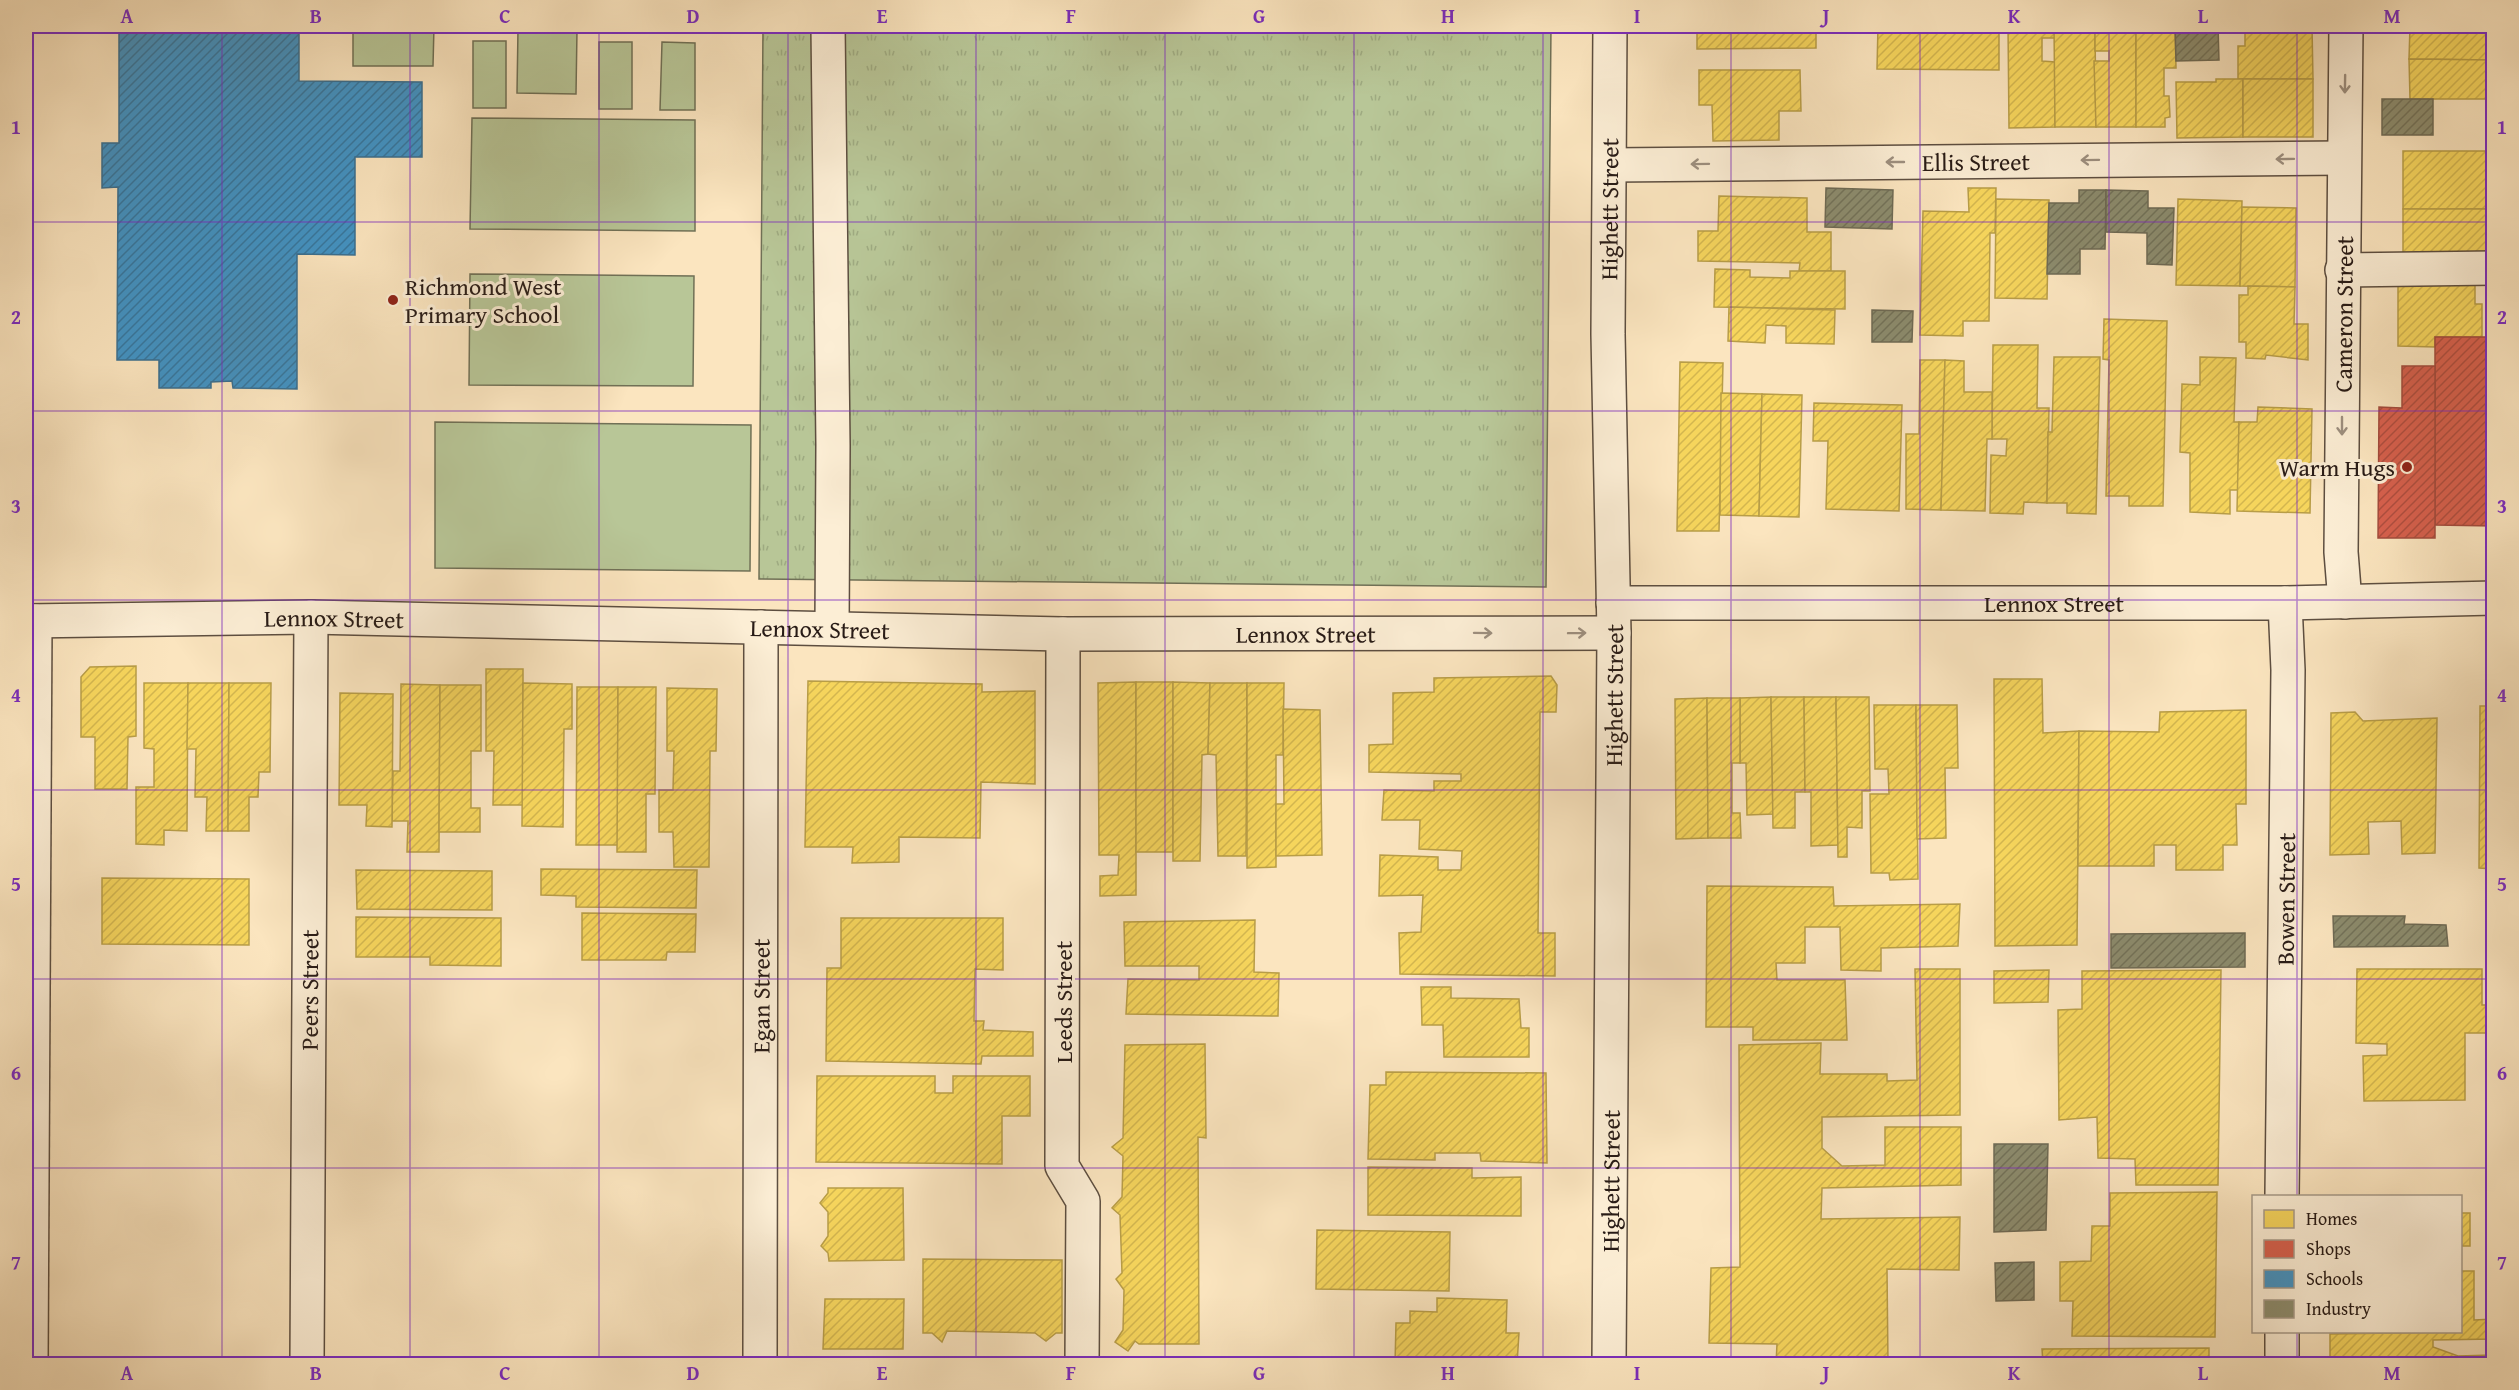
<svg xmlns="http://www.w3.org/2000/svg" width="2519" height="1390" viewBox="0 0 2519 1390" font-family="'Gentium Book Plus',serif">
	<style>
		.park { fill: url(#park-tufts); stroke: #707056; stroke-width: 1.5 }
		.garden { fill: #b8c697; stroke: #707056; stroke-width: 1.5 }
		.homes { fill: url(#homes-hatch); stroke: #b89d47; stroke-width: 1.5 }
		.shops { fill: url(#shops-hatch); stroke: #a24b3c; stroke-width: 1.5 }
		.schools { fill: url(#schools-hatch); stroke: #3b6f8f; stroke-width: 1.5 }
		.industry { fill: url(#industry-hatch); stroke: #6e6a54; stroke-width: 1.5 }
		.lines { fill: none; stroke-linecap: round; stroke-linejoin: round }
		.minor-casing { stroke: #5d4e40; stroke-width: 36 }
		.minor { stroke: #fceed5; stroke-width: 33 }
		.oneway { stroke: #9d8f7f }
		.grid { fill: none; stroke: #7b2cbf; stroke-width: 1.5; stroke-opacity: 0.55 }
		.poi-dot { fill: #8f2418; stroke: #fceed5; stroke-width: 2 }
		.labels { text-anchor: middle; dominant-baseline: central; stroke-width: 6; stroke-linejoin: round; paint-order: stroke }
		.street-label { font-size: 24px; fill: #281b16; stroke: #fceed5 }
		.poi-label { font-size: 24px; fill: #281b16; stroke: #fceed5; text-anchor: start }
		.neatline { fill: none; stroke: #7b2cbf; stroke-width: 2 }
		.grid-label { font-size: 20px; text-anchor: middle; font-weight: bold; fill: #7b2cbf }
	</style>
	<defs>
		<pattern id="park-tufts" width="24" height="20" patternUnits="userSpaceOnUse" patternTransform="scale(1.5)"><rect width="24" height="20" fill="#b8c697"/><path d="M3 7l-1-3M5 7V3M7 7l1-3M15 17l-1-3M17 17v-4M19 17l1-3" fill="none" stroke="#9eaa81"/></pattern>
		<pattern id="homes-hatch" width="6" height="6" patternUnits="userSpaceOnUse" patternTransform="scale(1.5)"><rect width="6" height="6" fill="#f6d55c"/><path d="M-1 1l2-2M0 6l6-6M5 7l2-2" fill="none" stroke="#d3b64f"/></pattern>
		<pattern id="shops-hatch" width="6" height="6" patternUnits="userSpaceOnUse" patternTransform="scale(1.5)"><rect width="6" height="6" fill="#d6604d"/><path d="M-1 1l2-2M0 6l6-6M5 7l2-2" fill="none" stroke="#ae4e3f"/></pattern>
		<pattern id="schools-hatch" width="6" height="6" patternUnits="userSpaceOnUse" patternTransform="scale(1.5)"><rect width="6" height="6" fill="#4393c3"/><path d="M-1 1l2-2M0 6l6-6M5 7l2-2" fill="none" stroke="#38779d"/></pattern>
		<pattern id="industry-hatch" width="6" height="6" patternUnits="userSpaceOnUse" patternTransform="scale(1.5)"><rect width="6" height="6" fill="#8c8c6e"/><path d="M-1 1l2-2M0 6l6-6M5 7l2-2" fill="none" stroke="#727259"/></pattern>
	</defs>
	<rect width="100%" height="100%" fill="#fbe5bf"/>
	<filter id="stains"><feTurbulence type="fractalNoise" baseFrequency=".00333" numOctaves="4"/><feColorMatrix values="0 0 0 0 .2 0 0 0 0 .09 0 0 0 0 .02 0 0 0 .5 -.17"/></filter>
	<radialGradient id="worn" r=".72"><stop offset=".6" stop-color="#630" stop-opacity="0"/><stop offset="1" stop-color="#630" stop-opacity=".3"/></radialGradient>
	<polygon class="park" points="763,26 1551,26 1546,587 759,579"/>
	<g class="garden">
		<polygon points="353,26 434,26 433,66 353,66"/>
		<polygon points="518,29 577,30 576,94 517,93"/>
		<rect x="473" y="41" width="33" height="67"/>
		<rect x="599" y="42" width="33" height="67"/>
		<polygon points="662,42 695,43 695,110 660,110"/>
		<polygon points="472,118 695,120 695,231 470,229"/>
		<polygon points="470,274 694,276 693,386 469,385"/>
		<polygon points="435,422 751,425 750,571 435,568"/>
	</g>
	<g class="homes">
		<polygon points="1697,26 1816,26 1816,48 1697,49"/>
		<polygon points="1878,26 1999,26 1999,70 1877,69"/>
		<polygon points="2008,26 2054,26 2055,38 2042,38 2042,61 2055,62 2055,127 2009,128"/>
		<polygon points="2054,26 2095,26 2096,127 2055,127"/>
		<polygon points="2095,26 2136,26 2136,127 2096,127 2094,61 2109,61 2109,51 2095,51"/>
		<polygon points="2136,26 2175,26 2176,68 2164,68 2164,96 2169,96 2170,117 2165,118 2165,127 2136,127"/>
		<polygon points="2245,26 2312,26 2313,79 2238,79 2238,46 2245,46"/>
		<polygon points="2410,26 2494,26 2494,60 2409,59"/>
		<polygon points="2409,59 2494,60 2494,99 2410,99"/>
		<polygon points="1699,70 1800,70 1801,111 1779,111 1779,140 1713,141 1712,105 1699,105"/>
		<polygon points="2216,79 2243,79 2243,137 2177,138 2176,82 2216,82"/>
		<rect x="2243" y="79" width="70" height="58"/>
		<rect x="2403" y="151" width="91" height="58"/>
		<polygon points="1968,188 1996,188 1995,233 1990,233 1989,321 1963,321 1963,336 1920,335 1923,211 1969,212"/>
		<polygon points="1719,196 1807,198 1807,232 1831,232 1831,271 1799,271 1800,263 1698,261 1698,231 1718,231"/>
		<polygon points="1996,199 2049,200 2047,299 1995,298"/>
		<polygon points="2178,199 2242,201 2240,286 2176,285"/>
		<polygon points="2242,207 2296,208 2295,287 2240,286"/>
		<polygon points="2403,209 2494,209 2492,260 2403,260"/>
		<polygon points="1715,269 1750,270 1750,277 1790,278 1790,271 1845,271 1845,309 1714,307"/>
		<polygon points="2398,285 2475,285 2475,304 2482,304 2482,337 2435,337 2435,347 2398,346"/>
		<polygon points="2248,286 2295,287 2294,324 2308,324 2308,360 2266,355 2265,359 2246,358 2246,342 2239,342 2239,295 2248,295"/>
		<polygon points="1729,307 1835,310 1834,344 1786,343 1786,326 1766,325 1765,343 1728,341"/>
		<polygon points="2104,319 2167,321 2163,506 2129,506 2129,496 2106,496 2109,360 2103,359"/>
		<polygon points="1993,345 2038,345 2037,408 2049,408 2047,503 2024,502 2023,514 1990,513 1991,455 2006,456 2007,439 1992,439"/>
		<polygon points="2054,357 2100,357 2096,514 2067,513 2067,503 2047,503 2048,432 2052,432"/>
		<polygon points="2200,357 2236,358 2234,422 2239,422 2238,490 2230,490 2230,514 2190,512 2190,453 2180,452 2182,384 2200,385"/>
		<polygon points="1920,360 1945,360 1941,510 1906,509 1906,434 1919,434"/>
		<polygon points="1945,360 1964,361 1964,392 1992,392 1992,439 1987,439 1985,511 1941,510"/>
		<polygon points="1680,362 1723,363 1719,531 1677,531"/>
		<polygon points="1721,393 1762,394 1759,516 1720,515"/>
		<polygon points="1762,394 1802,395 1799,517 1759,516"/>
		<polygon points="1814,403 1902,405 1899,511 1826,509 1828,441 1813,441"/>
		<polygon points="2258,407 2312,409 2310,513 2237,511 2239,422 2257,422"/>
		<polygon points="136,666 136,736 128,737 127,789 95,789 95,737 81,737 81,677 90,667"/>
		<polygon points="486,669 523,669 523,805 493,805 494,751 486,751"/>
		<polygon points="1551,676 1557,685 1556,712 1540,712 1538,933 1555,933 1555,976 1400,974 1399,933 1421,932 1423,895 1379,896 1380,855 1438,857 1438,870 1461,870 1462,851 1419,849 1420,820 1382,820 1384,790 1434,791 1434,781 1461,781 1461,774 1369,772 1369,745 1393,744 1393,693 1434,692 1434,678"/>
		<polygon points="1994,679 2042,679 2043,733 2079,731 2077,945 1995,946"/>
		<polygon points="808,681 982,684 982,692 1035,691 1035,784 981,782 980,838 899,837 899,862 852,863 853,847 805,847"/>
		<polygon points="1136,682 1136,895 1100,896 1100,876 1118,875 1119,855 1099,855 1098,683"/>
		<rect x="1136" y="682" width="37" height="170"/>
		<polygon points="1173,682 1210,683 1208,754 1202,755 1200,861 1173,861"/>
		<polygon points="144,683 188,683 187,831 164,830 164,845 136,844 136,787 154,787 154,749 144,748"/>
		<polygon points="188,683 229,683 228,831 206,831 207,797 195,797 196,749 187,749"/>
		<polygon points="229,683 271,683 270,772 259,772 258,797 249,797 249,831 228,831"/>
		<polygon points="523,683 572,684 572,729 564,729 563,827 522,826"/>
		<polygon points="1210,683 1247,683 1246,856 1218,856 1216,755 1208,754"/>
		<polygon points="1247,683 1284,683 1283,755 1276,755 1276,867 1247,868"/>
		<polygon points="401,684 440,685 439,852 407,852 408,821 392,821 393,771 400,771"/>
		<polygon points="440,685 481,685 481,751 471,751 471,808 480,808 480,832 439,832"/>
		<polygon points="577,687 618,687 618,845 576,845"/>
		<polygon points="618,687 656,687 655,794 646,794 646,852 617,852"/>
		<polygon points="667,688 717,689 716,751 710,751 709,867 674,867 673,832 659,832 659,790 673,790 674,751 667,751"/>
		<polygon points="340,693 393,694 392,827 366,826 367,805 339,805"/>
		<polygon points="1771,697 1773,814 1747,815 1746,763 1740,763 1740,698"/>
		<polygon points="1771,697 1804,697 1805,792 1795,792 1795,828 1773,828"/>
		<polygon points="1804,697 1836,697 1838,845 1811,846 1811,792 1805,792"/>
		<polygon points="1836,697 1869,697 1870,791 1862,791 1862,828 1847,827 1847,857 1838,857"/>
		<polygon points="1707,698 1708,838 1676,839 1675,699"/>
		<polygon points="1707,698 1740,698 1740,763 1732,763 1732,813 1740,813 1741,838 1708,838"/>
		<polygon points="1874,705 1916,705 1918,879 1890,880 1889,873 1871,873 1870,794 1889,794 1888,769 1875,769"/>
		<polygon points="1916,705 1957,705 1958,768 1945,768 1946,838 1917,839"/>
		<polygon points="2480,706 2494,706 2494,869 2479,868"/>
		<polygon points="1283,709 1320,710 1322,855 1276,856 1276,804 1284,804"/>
		<polygon points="2246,710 2246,804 2236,804 2237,845 2223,845 2223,870 2176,870 2176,845 2154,845 2154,866 2078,866 2079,731 2159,732 2160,712"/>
		<polygon points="2355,712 2363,721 2437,718 2435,853 2402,854 2401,821 2368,822 2369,854 2330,855 2331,713"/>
		<polygon points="541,869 697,870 696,908 576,907 576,896 541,895"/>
		<polygon points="356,870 492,871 492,910 357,909"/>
		<polygon points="102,878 249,879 249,945 102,944"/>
		<polygon points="1707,886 1833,887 1834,906 1960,904 1958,946 1881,948 1881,971 1841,970 1840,927 1805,927 1805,963 1776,963 1777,980 1845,980 1847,1040 1753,1040 1753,1027 1706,1027"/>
		<polygon points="582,913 696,914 695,952 667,952 666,960 582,960"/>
		<polygon points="356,917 501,918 501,966 430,965 430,957 356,957"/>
		<polygon points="841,918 1003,918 1003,970 975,969 974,1021 984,1021 983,1030 1033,1032 1033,1056 982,1056 981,1064 826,1061 827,968 841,968"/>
		<polygon points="1255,920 1254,972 1279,973 1278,1016 1126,1014 1128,979 1199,980 1199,966 1125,966 1124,922"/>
		<polygon points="1915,969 1960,969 1960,1115 1822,1117 1822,1148 1842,1166 1885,1165 1885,1127 1961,1127 1961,1185 1822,1188 1821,1219 1960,1217 1959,1270 1887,1269 1888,1364 1776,1364 1777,1344 1709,1343 1711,1268 1740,1267 1739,1045 1821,1043 1820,1074 1887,1074 1887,1081 1917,1080"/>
		<polygon points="2357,969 2482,969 2482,1005 2491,1005 2492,1033 2465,1033 2465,1100 2364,1101 2363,1056 2387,1055 2387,1044 2356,1043"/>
		<polygon points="2049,970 2048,1002 1994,1003 1994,971"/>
		<polygon points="2221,970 2218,1185 2136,1185 2135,1159 2098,1158 2097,1117 2059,1120 2058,1010 2082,1009 2082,971"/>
		<polygon points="1421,987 1451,987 1451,998 1519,999 1521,1028 1529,1028 1529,1057 1444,1057 1443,1025 1422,1025"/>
		<polygon points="1205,1044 1206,1138 1198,1137 1199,1344 1139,1344 1135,1341 1128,1351 1115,1342 1123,1330 1124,1290 1116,1279 1122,1273 1120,1215 1112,1208 1122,1197 1123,1156 1112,1147 1123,1138 1125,1045"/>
		<polygon points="1386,1072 1546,1073 1547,1163 1481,1161 1480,1153 1435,1153 1435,1160 1368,1159 1370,1085 1386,1085"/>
		<polygon points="817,1076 935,1076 935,1093 953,1093 953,1076 1030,1076 1030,1116 1002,1116 1002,1164 816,1162"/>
		<polygon points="1368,1167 1472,1168 1472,1178 1521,1177 1521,1216 1368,1215"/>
		<polygon points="828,1188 903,1188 904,1260 829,1261 828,1253 821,1246 828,1236 828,1212 820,1203 828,1193"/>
		<polygon points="2217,1192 2215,1337 2072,1336 2073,1301 2060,1301 2060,1262 2091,1261 2092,1226 2110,1226 2110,1193"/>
		<rect x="2460" y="1213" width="10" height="33"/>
		<polygon points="1317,1230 1450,1232 1449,1291 1316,1289"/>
		<polygon points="923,1259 1062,1260 1062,1333 1056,1333 1046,1341 1035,1333 947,1331 942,1342 932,1333 923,1333"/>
		<polygon points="2460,1271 2474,1271 2474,1320 2494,1319 2494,1339 2433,1340 2433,1347 2458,1356 2492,1355 2492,1364 2330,1364 2330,1334 2460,1332"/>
		<polygon points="1437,1298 1507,1300 1506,1333 1519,1333 1517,1364 1395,1364 1396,1323 1410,1323 1410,1311 1437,1312"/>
		<polygon points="825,1299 904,1299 903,1349 823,1349"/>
		<polygon points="2209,1348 2209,1364 1993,1364 2043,1363 2042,1349"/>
	</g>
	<g class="shops">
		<polygon points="2435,337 2494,337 2494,526 2435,525"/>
		<polygon points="2402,366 2435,366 2435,538 2378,538 2379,407 2402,408"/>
	</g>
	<polygon class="schools" points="119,26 299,26 299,81 422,82 422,157 355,157 355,255 297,254 297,389 233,388 232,381 211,382 211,388 159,388 159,360 117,360 118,187 102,188 102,143 119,143"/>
	<g class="industry">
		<polygon points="2175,26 2218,26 2219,60 2176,61"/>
		<rect x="2382" y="99" width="51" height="36"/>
		<polygon points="1826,188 1893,190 1892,229 1825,227"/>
		<polygon points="2079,190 2106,190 2105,249 2080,249 2080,274 2047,274 2049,203 2079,203"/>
		<polygon points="2106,190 2148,191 2148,208 2174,208 2172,265 2147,264 2147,233 2106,232"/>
		<polygon points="1872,310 1913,311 1912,342 1872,342"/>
		<polygon points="2333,916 2405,916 2404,924 2446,925 2448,946 2334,947"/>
		<polygon points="2245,933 2245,967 2111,968 2111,934"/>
		<polygon points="1994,1144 2048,1144 2046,1230 1994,1232"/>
		<polygon points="2034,1262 2034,1300 1996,1301 1995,1263"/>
	</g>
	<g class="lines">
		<defs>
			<g id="minor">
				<polyline points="828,26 833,445 832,628"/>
				<path id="s1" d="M1610,165L2344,158"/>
				<polyline points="2342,270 2494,268"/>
				<path id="s2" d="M2345,602L2341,552L2346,26"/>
				<path id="s3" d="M1613,603H2285L2494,598"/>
				<path id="s4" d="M26,621L311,617L1063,634L1614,633"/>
				<polyline points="1063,634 1062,1166 1083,1201 1082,1364"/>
				<path id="s5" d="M2282,1196L2288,670L2285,603"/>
				<polyline points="2282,1332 2282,1364"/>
				<polyline points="31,1364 35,621"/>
				<path id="s6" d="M307,1364L311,617"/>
				<path id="s7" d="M760,1364L761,627"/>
				<path id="s8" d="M1609,1364L1614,633L1608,334L1610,26"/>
			</g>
		</defs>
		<use href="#minor" class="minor-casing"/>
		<use href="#minor" class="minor"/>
	</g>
	<defs><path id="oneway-shaft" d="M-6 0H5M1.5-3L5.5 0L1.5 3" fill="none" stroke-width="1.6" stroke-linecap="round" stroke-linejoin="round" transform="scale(1.5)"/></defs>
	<g class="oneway">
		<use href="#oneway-shaft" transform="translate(2345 84) rotate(91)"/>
		<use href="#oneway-shaft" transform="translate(2285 159) rotate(179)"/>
		<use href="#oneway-shaft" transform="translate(2090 160) rotate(179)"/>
		<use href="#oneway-shaft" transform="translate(1895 162) rotate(180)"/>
		<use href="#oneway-shaft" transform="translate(1700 164) rotate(179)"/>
		<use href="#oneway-shaft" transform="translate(2342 426) rotate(90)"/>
		<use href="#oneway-shaft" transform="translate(1483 633) rotate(1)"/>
		<use href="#oneway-shaft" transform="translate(1577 633) rotate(-1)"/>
	</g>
	<path class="grid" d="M222,26V1364M410,26V1364M599,26V1364M788,26V1364M976,26V1364M1165,26V1364M1354,26V1364M1543,26V1364M1731,26V1364M1920,26V1364M2109,26V1364M2297,26V1196M26,222H2494M26,411H2494M26,600H2494M26,790H2494M26,979H2494M26,1168H2494M2297,1332V1364"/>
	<g class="poi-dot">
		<circle cx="393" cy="300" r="6"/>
		<circle cx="2407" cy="467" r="6"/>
	</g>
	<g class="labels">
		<g class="street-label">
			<text stroke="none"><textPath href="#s1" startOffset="366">Ellis Street</textPath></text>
			<text stroke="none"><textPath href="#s8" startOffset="1155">Highett Street</textPath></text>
			<text stroke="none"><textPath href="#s2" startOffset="288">Cameron Street</textPath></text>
			<text stroke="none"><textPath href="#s3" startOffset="441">Lennox Street</textPath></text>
			<text stroke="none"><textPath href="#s4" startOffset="308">Lennox Street</textPath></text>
			<text stroke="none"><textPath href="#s4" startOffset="794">Lennox Street</textPath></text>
			<text stroke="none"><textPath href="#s4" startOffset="1280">Lennox Street</textPath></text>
			<text stroke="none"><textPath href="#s8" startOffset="669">Highett Street</textPath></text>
			<text stroke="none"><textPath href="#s5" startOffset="297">Bowen Street</textPath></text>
			<text stroke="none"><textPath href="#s6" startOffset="374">Peers Street</textPath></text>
			<text stroke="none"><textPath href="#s7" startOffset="368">Egan Street</textPath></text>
			<text transform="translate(1063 1002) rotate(-90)">Leeds Street</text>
			<text stroke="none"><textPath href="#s8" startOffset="183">Highett Street</textPath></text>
		</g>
		<g class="poi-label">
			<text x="405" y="286">Richmond West<tspan x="405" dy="28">Primary School</tspan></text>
			<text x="2395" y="467" text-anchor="end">Warm Hugs</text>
		</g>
	</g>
	<rect width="2519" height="1390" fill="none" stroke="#fbe5bf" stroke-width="66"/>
	<rect x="2252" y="1195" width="210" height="138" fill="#fceed5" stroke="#a79a89" stroke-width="1.5"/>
	<rect x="2264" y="1210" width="30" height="18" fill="#f6d55c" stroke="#a79a89" stroke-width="1.5"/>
	<text x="2306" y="1225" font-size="18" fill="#281b16">Homes</text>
	<rect x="2264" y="1240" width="30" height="18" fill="#d6604d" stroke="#a79a89" stroke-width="1.5"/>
	<text x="2306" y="1255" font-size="18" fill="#281b16">Shops</text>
	<rect x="2264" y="1270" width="30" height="18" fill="#4393c3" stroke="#a79a89" stroke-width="1.5"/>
	<text x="2306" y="1285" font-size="18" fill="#281b16">Schools</text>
	<rect x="2264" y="1300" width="30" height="18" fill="#8c8c6e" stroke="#a79a89" stroke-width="1.5"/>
	<text x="2306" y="1315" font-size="18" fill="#281b16">Industry</text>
	<rect x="33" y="33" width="2453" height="1324" class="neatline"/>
	<g class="grid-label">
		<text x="127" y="23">A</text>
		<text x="316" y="23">B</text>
		<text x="505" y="23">C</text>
		<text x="693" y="23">D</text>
		<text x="882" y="23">E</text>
		<text x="1071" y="23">F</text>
		<text x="1259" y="23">G</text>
		<text x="1448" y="23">H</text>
		<text x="1637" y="23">I</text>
		<text x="1826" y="23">J</text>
		<text x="2014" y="23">K</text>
		<text x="2203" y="23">L</text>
		<text x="2392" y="23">M</text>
		<text x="16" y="134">1</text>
		<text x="2502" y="134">1</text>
		<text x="16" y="324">2</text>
		<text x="2502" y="324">2</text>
		<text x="16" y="513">3</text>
		<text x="2502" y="513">3</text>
		<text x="16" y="702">4</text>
		<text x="2502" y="702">4</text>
		<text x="16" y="891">5</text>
		<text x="2502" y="891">5</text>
		<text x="16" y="1080">6</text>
		<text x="2502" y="1080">6</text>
		<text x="16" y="1269">7</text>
		<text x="2502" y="1269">7</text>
		<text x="127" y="1380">A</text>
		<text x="316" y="1380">B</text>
		<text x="505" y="1380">C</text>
		<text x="693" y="1380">D</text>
		<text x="882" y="1380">E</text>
		<text x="1071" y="1380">F</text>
		<text x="1259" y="1380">G</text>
		<text x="1448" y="1380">H</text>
		<text x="1637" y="1380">I</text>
		<text x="1826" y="1380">J</text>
		<text x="2014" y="1380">K</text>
		<text x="2203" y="1380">L</text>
		<text x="2392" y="1380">M</text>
	</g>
	<rect width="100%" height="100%" filter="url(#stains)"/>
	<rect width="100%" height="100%" fill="url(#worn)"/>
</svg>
